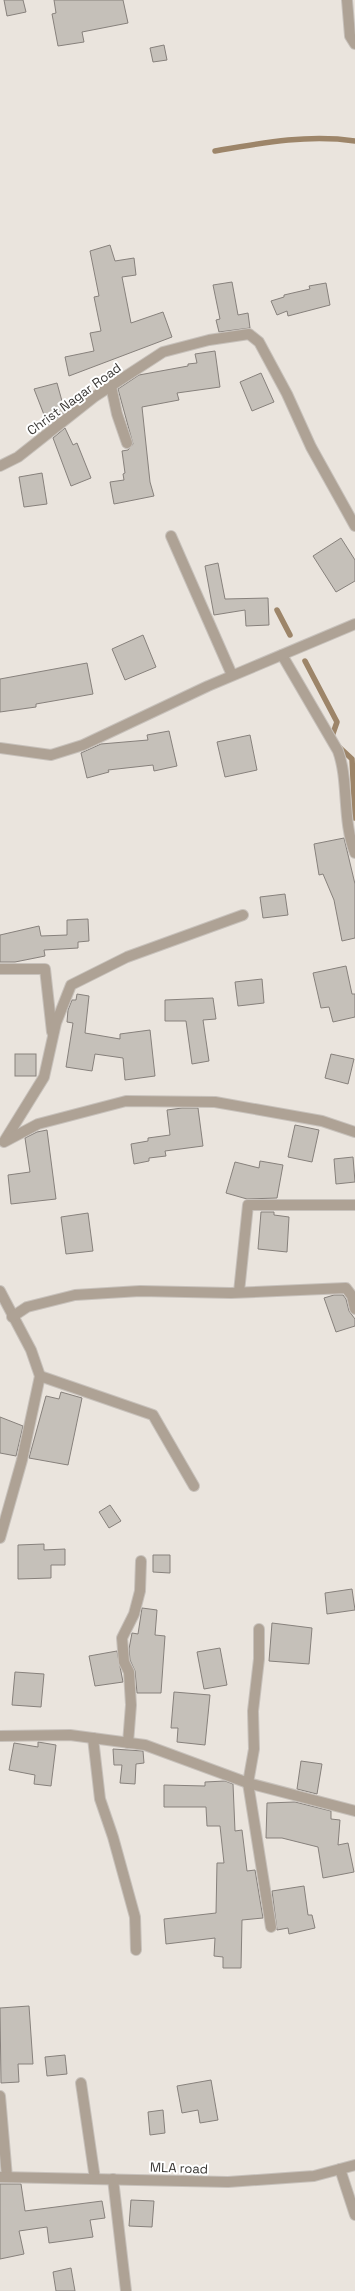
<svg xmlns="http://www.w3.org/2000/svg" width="355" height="2291" viewBox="0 0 355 2291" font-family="'Space Grotesk',sans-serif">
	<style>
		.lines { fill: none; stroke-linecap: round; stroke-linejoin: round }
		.stream { stroke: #9d8569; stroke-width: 5.5 }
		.building { fill: #c5c0b9; stroke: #87817c }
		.minor-casing { stroke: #c7c1bb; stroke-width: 12 }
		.minor { stroke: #aea295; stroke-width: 10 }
		.labels { text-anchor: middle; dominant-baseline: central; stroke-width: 4; stroke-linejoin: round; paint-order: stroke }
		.street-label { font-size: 13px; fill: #393734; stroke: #fff }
	</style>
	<rect width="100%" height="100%" fill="#eae4dd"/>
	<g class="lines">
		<g class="stream">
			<path d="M215,151C261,143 308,134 355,141"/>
			<polyline points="277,610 290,635"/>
			<polyline points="305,661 337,722 331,739"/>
			<polyline points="339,747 352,759 355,818"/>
		</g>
	</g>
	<g class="building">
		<polygon points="4,0 23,0 26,12 7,16"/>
		<polygon points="54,0 123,0 128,23 82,32 84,42 58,46 52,14 56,13"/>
		<polygon points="164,45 167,60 153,62 150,48"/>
		<polygon points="110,245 115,261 134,258 136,275 122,277 131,323 163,312 172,337 69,376 65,357 94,351 90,333 101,331 94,297 99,296 90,251"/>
		<polygon points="232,282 238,315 248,313 250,328 219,332 216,320 220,319 213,285"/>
		<polygon points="326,283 330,305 288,316 287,311 277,315 271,301 284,297 284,295 310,289 309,286"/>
		<polygon points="215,351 220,387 177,393 179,400 142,407 150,482 154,496 114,504 110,482 124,480 123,474 125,473 122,451 128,450 133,444 118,389 139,375 188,366 188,364 197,363 195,354"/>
		<polygon points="261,373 274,402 252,411 240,382"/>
		<polygon points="57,383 65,412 48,425 34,389"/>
		<polygon points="65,428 73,445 77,443 91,478 71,486 53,438"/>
		<polygon points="42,473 47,504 24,507 19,477"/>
		<polygon points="341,538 355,560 355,581 336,592 313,556"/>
		<polygon points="218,563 225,599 268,598 269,625 246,626 245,610 214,615 205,566"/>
		<polygon points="143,635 156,667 125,680 112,649"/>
		<polygon points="87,663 93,694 36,704 36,707 0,712 0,679"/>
		<polygon points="169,731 177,766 154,771 153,765 108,770 109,772 87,778 81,753 101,744 148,740 147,735"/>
		<polygon points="250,735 257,770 225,777 217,742"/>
		<polygon points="344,838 355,884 355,938 342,941 334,900 323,874 319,875 314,844"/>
		<polygon points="285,894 288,915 263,918 260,897"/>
		<polygon points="88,919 89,941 78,942 78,948 44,950 45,956 15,962 0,962 0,935 39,926 41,936 67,935 67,920"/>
		<polygon points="346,966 352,994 355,994 355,1017 333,1022 329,1007 321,1008 313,973"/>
		<polygon points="262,979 264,1003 238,1006 235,982"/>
		<polygon points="77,994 89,996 85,1033 120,1039 120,1034 150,1030 155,1076 125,1080 123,1058 95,1054 92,1071 66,1067 73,1023 67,1022 68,1010 72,1000 76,1000"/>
		<polygon points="213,998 216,1019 203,1020 209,1061 192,1064 186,1021 165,1021 165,1000"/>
		<rect x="15" y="1054" width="21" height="22"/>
		<polygon points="331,1054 354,1059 348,1084 325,1078"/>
		<polygon points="182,1108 198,1108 203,1146 165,1151 166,1156 149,1158 149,1161 134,1164 131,1144 148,1141 148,1138 170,1135 167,1110"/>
		<polygon points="295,1125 319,1130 312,1162 288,1157"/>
		<polygon points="47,1130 56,1199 11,1204 8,1175 30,1172 25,1138 37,1132"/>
		<polygon points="353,1157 355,1182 336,1184 334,1159"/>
		<polygon points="260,1161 283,1165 277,1198 247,1199 226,1193 235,1162 259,1168"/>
		<polygon points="261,1212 274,1212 274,1215 289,1217 287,1252 258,1249"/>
		<polygon points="88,1213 93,1251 66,1254 61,1217"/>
		<polygon points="334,1295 343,1295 346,1299 349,1311 355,1319 355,1326 336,1332 324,1298"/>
		<polygon points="61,1392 82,1398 68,1465 29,1458 46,1396 59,1399"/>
		<polygon points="0,1417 23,1426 16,1456 0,1453"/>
		<polygon points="110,1505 121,1521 109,1528 99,1512"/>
		<polygon points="44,1544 44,1550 65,1549 65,1565 51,1565 51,1578 18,1579 18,1545"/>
		<polygon points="153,1555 170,1555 170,1573 153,1572"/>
		<polygon points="352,1589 355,1610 327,1614 325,1593"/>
		<polygon points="142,1608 157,1610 155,1635 165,1636 161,1693 137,1693 135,1671 130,1660 129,1649 132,1633 138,1634"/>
		<polygon points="272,1623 312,1628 309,1664 269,1661"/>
		<polygon points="220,1648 227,1685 204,1689 197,1652"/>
		<polygon points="117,1651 123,1682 95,1686 89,1656"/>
		<polygon points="15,1672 44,1674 41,1707 12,1705"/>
		<polygon points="174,1692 210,1695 205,1745 177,1742 178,1728 171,1728"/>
		<polygon points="38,1742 56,1745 51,1786 34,1784 35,1775 9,1770 14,1743 38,1747"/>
		<polygon points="113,1749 143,1751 144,1763 136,1764 135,1784 120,1783 122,1765 114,1765"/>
		<polygon points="301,1761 322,1764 317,1794 297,1789"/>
		<polygon points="225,1781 233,1784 235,1831 242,1830 247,1871 255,1870 263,1918 242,1920 241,1968 223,1968 223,1957 214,1956 215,1938 166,1944 164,1919 216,1913 217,1863 224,1863 220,1826 207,1826 206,1807 164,1807 164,1785 205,1786 205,1782"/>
		<polygon points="295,1802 331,1811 331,1819 340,1820 338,1845 348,1843 354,1872 323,1878 318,1847 282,1838 266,1838 267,1803"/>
		<polygon points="304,1886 308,1915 312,1915 315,1928 289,1934 288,1928 277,1930 272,1891"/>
		<polygon points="29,2006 33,2064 18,2064 19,2082 1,2083 0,2008"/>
		<polygon points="65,2055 67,2074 47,2076 45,2057"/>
		<polygon points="211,2080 218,2120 200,2123 198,2110 182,2113 177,2086"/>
		<polygon points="163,2110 165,2133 150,2135 148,2112"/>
		<polygon points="0,2184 21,2184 25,2211 102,2201 105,2218 90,2220 93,2237 49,2243 47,2227 19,2231 24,2254 0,2259"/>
		<polygon points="131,2200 154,2201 152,2227 129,2226"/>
		<polygon points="71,2268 75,2291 56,2291 53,2272"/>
	</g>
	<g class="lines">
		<defs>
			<g id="minor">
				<polyline points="347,0 350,36 355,44"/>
				<polyline points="111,386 117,414 127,443"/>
				<polyline points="0,466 18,457 94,397 163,352 209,340 249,334 259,342 287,394 311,447 355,526"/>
				<polyline points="171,536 232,675"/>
				<path d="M282,655L338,751C349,781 342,821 355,853"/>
				<polyline points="0,748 51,755 83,745 208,686 355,624"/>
				<polyline points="0,969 45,969 52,1032"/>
				<polyline points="5,1140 44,1077 56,1023 71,985 127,957 243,915"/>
				<polyline points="4,1142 38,1124 126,1101 215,1102 322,1121 355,1132"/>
				<polyline points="0,1291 31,1350 40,1376 22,1460 0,1538"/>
				<polyline points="239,1292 248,1205 355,1205"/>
				<polyline points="12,1317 27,1307 75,1295 140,1291 231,1293 346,1288 352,1296 355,1309"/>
				<polyline points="40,1376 153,1415 194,1486"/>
				<polyline points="259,1629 259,1659 253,1711 254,1749 248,1783 271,1927"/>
				<polyline points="0,1736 70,1735 145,1745 248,1783 355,1811"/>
				<polyline points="93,1738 100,1799 113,1837 135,1917 136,1950"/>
				<polyline points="128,1743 131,1705 129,1672 124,1662 122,1638 134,1614 140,1591 141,1561"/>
				<polyline points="81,2083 95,2179"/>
				<polyline points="0,2096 7,2177"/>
				<polyline points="340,2169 355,2215"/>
				<polyline points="0,2177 228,2182 314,2176 355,2165"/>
				<polyline points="113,2179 126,2291"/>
			</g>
		</defs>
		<use href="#minor" class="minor-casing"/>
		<use href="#minor" class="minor"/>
	</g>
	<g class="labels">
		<g class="street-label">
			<text transform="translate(74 399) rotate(-36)">Christ Nagar Road</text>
			<text transform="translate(179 2168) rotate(2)">MLA road</text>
		</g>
	</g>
</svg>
